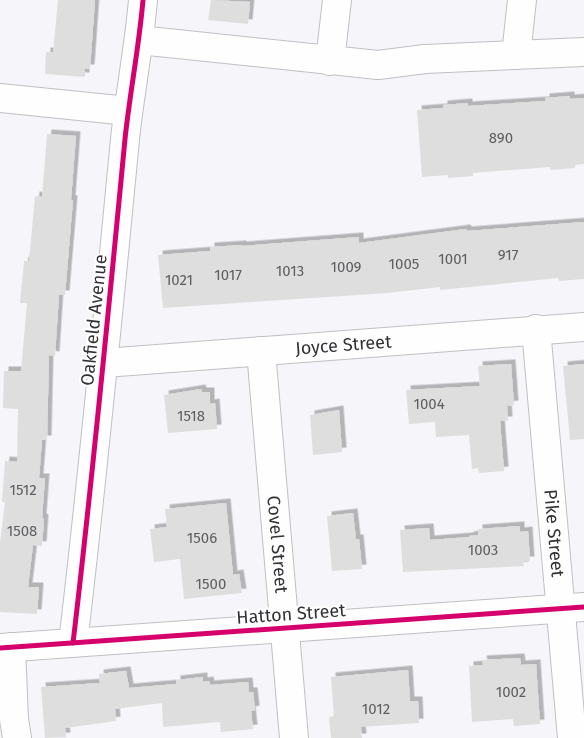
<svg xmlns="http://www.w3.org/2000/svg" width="584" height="738" viewBox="0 0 584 738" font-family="'Fira Sans',sans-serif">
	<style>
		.building { fill: #dfdedf; filter: url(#shadow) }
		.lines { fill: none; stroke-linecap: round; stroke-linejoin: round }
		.street-casing { stroke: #c0c0c4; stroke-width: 30 }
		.street { stroke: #fefefe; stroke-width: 28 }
		.cycleway-casing { stroke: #fff; stroke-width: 8 }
		.cycleway { stroke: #d6006c; stroke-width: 5 }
		.labels { text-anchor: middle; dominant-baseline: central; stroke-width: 4.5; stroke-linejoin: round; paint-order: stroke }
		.number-label { font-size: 15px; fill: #5e5d60 }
		.street-label { font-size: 18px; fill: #323135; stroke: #fff }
	</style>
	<defs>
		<filter id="shadow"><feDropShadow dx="4.5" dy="-4.5" stdDeviation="0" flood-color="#0004"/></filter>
	</defs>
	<rect width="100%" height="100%" fill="#f5f5fa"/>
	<g class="building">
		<polygon points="58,0 95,0 90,69 85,69 85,77 45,74 46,52 53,52"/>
		<polygon points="211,0 250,2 248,24 208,20"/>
		<polygon points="570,96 570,99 584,98 584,164 575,165 575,168 550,170 550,167 473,173 473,176 448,178 448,175 422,177 417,110 443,108 443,105 468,103 468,106 545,101 545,98"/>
		<polygon points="47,134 76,136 71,200 73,200 65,295 59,295 55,356 49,355 47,440 42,440 39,478 45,478 42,518 44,519 42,546 33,545 28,587 39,587 37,614 0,612 0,543 5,502 2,502 5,461 17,462 18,409 3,408 4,371 21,371 27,303 20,303 24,261 29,261 35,196 42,197"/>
		<polygon points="584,222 584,279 559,281 558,278 440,290 440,287 388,293 163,308 158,255 210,251 210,247 242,245 242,246 359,237 359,243 466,229 467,231"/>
		<polygon points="511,364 514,405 507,406 508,421 500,421 504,471 479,473 478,468 472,469 469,435 436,437 435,422 409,424 406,390 480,386 478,366"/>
		<polygon points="584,364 584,439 570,440 563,366"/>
		<polygon points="201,389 202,392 210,392 210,404 215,403 217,429 168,433 164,395"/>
		<polygon points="339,410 342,452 313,455 310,415"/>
		<polygon points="226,503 233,575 239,574 242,593 184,599 180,559 154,562 150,529 167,527 165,509"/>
		<polygon points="353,513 356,539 359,539 362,569 332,571 327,516"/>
		<polygon points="520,526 520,532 528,531 530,561 523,561 524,566 403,572 400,530 429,528 430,540 469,537 469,536 478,535 478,529"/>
		<polygon points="520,658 521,665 536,664 540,724 514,726 513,719 472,722 469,666 483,665 482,660"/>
		<polygon points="408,670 410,701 418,701 419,723 361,727 362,738 331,738 329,717 334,716 331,677"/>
		<polygon points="126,671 129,688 176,684 176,680 203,677 203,682 209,681 210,685 248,682 249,692 253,692 255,710 251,711 253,729 221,732 220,722 163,727 162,703 115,709 116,721 65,728 66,737 45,738 41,687 100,683 99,674"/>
	</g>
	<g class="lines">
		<defs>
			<g id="street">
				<polyline points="139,40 378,65 425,59 584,52"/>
				<polyline points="516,55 522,0"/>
				<polyline points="330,61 337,0"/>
				<polyline points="0,98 128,111"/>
				<path id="s1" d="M536,329L572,738"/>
				<path id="s2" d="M261,351L294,738"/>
				<path id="s3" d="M104,363L584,327"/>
				<path d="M73,643C93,475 109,307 125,139C130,92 139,47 143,0"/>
				<polyline points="11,647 14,719 17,738"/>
				<polyline points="0,648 584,607"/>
			</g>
		</defs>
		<use href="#street" class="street-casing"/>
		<use href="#street" class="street"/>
		<defs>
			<g id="cycleway">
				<path d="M73,643C93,475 109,307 125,139C130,92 139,47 143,0"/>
				<polyline points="0,648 584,607"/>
			</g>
		</defs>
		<use href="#cycleway" class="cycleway-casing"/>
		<use href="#cycleway" class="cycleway"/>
	</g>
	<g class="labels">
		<g class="number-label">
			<text x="501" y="138">890</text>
			<text x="508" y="255">917</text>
			<text x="453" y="259">1001</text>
			<text x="404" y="264">1005</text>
			<text x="346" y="267">1009</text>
			<text x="290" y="271">1013</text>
			<text x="228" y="275">1017</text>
			<text x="179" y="280">1021</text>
			<text x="429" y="404">1004</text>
			<text x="191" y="416">1518</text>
			<text x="23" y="490">1512</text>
			<text x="22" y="531">1508</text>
			<text x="202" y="538">1506</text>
			<text x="483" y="550">1003</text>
			<text x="211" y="584">1500</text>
			<text x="511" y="692">1002</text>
			<text x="376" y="709">1012</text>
		</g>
		<g class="street-label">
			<text transform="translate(94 320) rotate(-84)">Oakfield Avenue</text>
			<text stroke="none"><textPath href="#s3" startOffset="240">Joyce Street</textPath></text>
			<text stroke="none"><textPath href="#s1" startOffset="205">Pike Street</textPath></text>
			<text stroke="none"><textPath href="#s2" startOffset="194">Covel Street</textPath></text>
			<text transform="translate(291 614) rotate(-4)">Hatton Street</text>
		</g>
	</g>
</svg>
